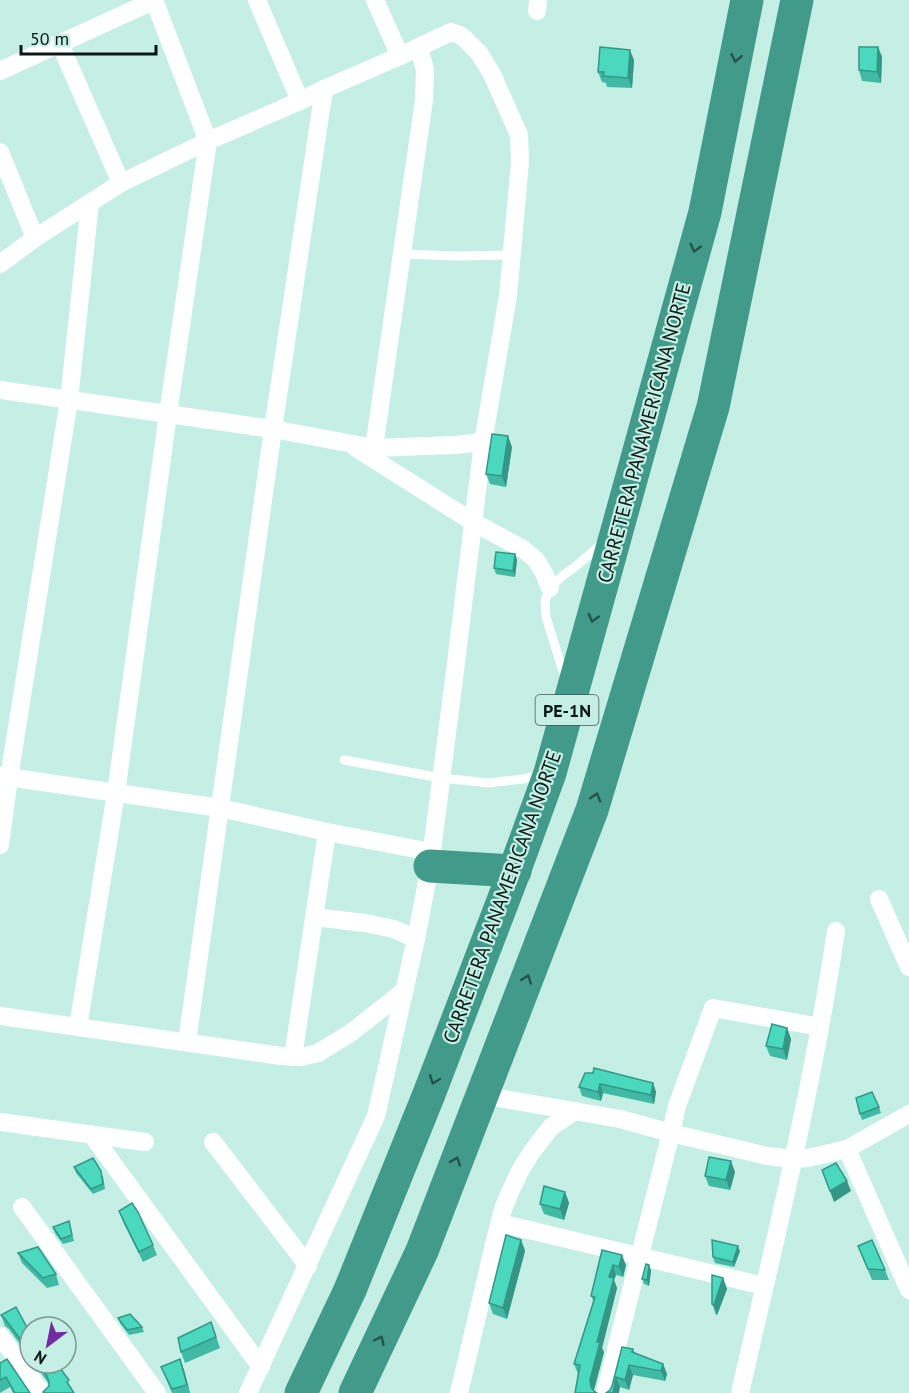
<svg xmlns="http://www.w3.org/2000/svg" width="909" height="1393" viewBox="0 0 909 1393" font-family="'PT Sans',sans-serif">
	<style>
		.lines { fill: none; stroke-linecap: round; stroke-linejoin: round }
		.lane { stroke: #fff; stroke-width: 9 }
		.street { stroke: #fff; stroke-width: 18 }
		.highway { stroke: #429b8a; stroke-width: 33 }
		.wall { fill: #40baa4 }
		.shaded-wall { fill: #349786 }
		.building { fill: #4ad8bf; stroke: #349786; stroke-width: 1.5 }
		.oneway { stroke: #23534a }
		.labels { text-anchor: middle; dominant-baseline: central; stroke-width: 4.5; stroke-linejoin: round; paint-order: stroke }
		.shield { fill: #c5efe5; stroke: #415853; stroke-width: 1.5 }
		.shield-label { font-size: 18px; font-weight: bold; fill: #091815 }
		.street-label { font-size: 20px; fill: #091815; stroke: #c5efe5 }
	</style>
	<rect width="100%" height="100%" fill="#c5efe5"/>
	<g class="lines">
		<g class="lane">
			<polyline points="402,254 457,256 512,255"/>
			<polyline points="566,679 561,665 546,617 545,601 550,588 561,577 576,566 604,542"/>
			<polyline points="344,760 441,778 489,783 523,779 541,775"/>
		</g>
		<g class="street">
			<polyline points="257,0 300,101"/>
			<polyline points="375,0 400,56"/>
			<polyline points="537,11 538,0"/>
			<polyline points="60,44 121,183"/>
			<polyline points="0,71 155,0"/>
			<polyline points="0,152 35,238"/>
			<polyline points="0,264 35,238 121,183 208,141 300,101 324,89 400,56 451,32 460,35 465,39 479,53 492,74 519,135 520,162 508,296 483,442 454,679 430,866 416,939 376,1116 248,1393"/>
			<polyline points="0,390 273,429 374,448 454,445 483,442"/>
			<polyline points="356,448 473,522 523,549 536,560 544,573 550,588"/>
			<polyline points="374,448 424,100 425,70 419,48"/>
			<polyline points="0,776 220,808 327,832 431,852"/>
			<polyline points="0,845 9,778 69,400 90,203"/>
			<polyline points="879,899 909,967"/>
			<polyline points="314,917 365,923 394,929 416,939"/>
			<polyline points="0,1016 281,1056 301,1057 318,1053 352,1032 404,991"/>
			<polyline points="78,1027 116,793 168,414 208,141 154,0"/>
			<polyline points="187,1042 273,429 324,89"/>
			<polyline points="293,1057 327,832"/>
			<polyline points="482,1095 620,1119 671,1133 677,1106 713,1008 820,1027"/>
			<polyline points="0,1122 145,1142"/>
			<polyline points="92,1135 261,1367"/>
			<polyline points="213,1142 308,1266"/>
			<polyline points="847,1149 909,1290"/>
			<polyline points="22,1207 157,1393"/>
			<polyline points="500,1223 764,1286"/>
			<polyline points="0,1336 42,1393"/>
			<polyline points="459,1393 493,1249 503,1209 511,1190 520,1171 531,1153 551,1127 575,1111"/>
			<polyline points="605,1393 671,1133 767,1156 794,1159 808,1158 847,1149 909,1114"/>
			<path d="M740,1393C775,1240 813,1087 836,931"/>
		</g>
		<g class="highway">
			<polyline points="430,866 515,871"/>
			<polyline points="301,1393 350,1290 429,1094 511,880 550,773 705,212 747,0"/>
			<polyline points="355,1393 422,1251 592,810 713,407 797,0"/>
		</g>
	</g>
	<g class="wall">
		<polygon points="878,47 882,57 881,83 862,81 859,70"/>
		<polygon points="634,60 632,88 607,87 606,83 602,82 598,72"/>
		<polygon points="512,447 506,487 490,484 486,474"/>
		<polygon points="515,554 517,560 515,577 496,574 494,568"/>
		<polygon points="787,1028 791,1039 787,1060 770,1056 766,1046"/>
		<polygon points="585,1073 653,1083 656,1092 654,1104 603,1093 601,1101 582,1096 579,1087"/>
		<polygon points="879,1107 881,1113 862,1120 860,1114"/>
		<polygon points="74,1167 103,1176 105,1189 93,1194 76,1173"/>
		<polygon points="735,1172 730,1190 709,1186 705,1176"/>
		<polygon points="565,1192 569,1203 564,1220 544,1214 540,1204"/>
		<polygon points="119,1211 153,1245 157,1255 143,1262 123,1222"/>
		<polygon points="69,1221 74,1241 63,1244 55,1233 53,1227"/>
		<polygon points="521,1240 525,1251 507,1319 493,1314 489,1303"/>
		<polygon points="858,1246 885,1270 889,1280 872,1280"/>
		<polygon points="602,1250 626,1265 623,1277 616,1275 614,1280 617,1288 602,1348 604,1352 594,1390 575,1393 578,1374 574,1364 594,1303 591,1296"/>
		<polygon points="740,1251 734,1267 715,1263 713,1257"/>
		<polygon points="18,1253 56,1274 59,1285 47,1288 22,1263"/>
		<polygon points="649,1265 651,1271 649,1286 644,1284 642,1279"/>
		<polygon points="723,1278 727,1289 717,1315 716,1315 712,1304"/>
		<polygon points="1,1315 30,1333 30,1358 9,1329 5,1326"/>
		<polygon points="118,1318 142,1327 144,1332 129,1335 120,1323"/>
		<polygon points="211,1322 220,1348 185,1363 181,1352"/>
		<polygon points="622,1347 633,1349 635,1353 663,1364 667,1374 665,1381 633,1375 629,1390 620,1387 610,1390 612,1386"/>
		<polygon points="0,1363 30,1393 13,1393 10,1387 0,1393"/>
		<polygon points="34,1363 46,1363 54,1373 49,1386 49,1384"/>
		<polygon points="161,1367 184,1370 190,1393 172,1393"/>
	</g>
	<g class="shaded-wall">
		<polygon points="878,47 882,57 881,83 877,72"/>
		<polygon points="630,50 634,60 632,88 628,78"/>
		<polygon points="508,436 512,447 506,487 502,476"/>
		<polygon points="515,554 517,560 515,577 513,571"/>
		<polygon points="787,1028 791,1039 787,1060 783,1049"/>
		<polygon points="653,1083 656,1092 654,1104 651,1095"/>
		<polygon points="600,1084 603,1093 601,1101 598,1092"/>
		<polygon points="731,1161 735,1172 730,1190 726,1180"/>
		<polygon points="847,1181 851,1191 834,1202 830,1191"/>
		<polygon points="565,1192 569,1203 564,1220 560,1209"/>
		<polygon points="521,1240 525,1251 507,1319 503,1308"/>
		<polygon points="738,1246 740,1251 734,1267 733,1262"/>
		<polygon points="622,1255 626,1265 623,1277 619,1267"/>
		<polygon points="613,1265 616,1275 614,1280 617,1288 602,1348 604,1352 594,1390 594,1393 591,1387 590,1380 609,1277"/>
		<polygon points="649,1265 651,1271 649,1286 647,1280"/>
		<polygon points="723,1278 727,1289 717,1315 714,1305"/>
		<polygon points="180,1359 184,1370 190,1393 187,1385"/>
		<polygon points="663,1364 667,1374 665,1381 661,1371"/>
		<polygon points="629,1365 633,1375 629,1390 625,1380"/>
		<polygon points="616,1377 620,1387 619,1393 613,1393"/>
	</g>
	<g class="building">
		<polygon points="600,47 630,50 628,78 603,76 604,72 598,72"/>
		<polygon points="859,47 878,47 877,72 859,70"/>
		<polygon points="492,434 508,436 502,476 486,474"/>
		<polygon points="496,552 515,554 513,571 494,568"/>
		<polygon points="772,1024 787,1028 783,1049 766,1046"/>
		<polygon points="594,1068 653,1083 651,1095 600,1084 598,1092 579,1087 585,1073 593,1073"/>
		<polygon points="872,1092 879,1107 860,1114 856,1098"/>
		<polygon points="709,1157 731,1161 726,1180 705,1176"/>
		<polygon points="93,1158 101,1171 103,1184 91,1189 74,1167"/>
		<polygon points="836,1163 847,1181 830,1191 822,1170"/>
		<polygon points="544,1186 565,1192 560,1209 540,1204"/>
		<polygon points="132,1203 138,1212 153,1245 139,1252 119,1211"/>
		<polygon points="69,1221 72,1235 61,1239 53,1227"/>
		<polygon points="506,1235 521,1240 503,1308 489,1303"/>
		<polygon points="712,1240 738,1246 733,1262 713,1257"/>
		<polygon points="872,1240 885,1270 868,1269 858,1246"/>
		<polygon points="38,1247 56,1274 43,1278 18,1253"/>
		<polygon points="602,1250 622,1255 619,1267 613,1265 609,1277 614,1278 597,1342 600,1342 590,1380 591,1387 594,1391 597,1393 575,1393 580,1365 574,1364 595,1297 591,1296"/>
		<polygon points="646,1264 649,1265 647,1280 642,1279"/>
		<polygon points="712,1275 723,1278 714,1305 712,1304"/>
		<polygon points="16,1307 30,1333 30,1352 5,1319 1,1315"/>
		<polygon points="130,1314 142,1327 127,1330 118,1318"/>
		<polygon points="211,1322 216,1337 181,1352 178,1338"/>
		<polygon points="622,1347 633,1349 632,1352 663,1364 661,1371 629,1365 625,1380 616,1377 613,1393 606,1393 610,1390 612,1386"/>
		<polygon points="7,1359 30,1393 15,1393 6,1377 0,1380 0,1363"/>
		<polygon points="180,1359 187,1385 172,1389 161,1367"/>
		<polygon points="38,1363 46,1363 54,1373 60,1368 69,1380 67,1382 74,1393 44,1393 43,1392 49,1386 49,1382 47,1376"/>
	</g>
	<defs><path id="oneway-chevron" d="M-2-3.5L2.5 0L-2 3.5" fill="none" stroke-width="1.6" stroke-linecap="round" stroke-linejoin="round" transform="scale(1.5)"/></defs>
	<g class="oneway">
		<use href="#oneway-chevron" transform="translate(736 58) rotate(101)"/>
		<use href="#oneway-chevron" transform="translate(695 248) rotate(105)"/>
		<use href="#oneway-chevron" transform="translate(593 618) rotate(105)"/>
		<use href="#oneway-chevron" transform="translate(596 797) rotate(-73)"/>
		<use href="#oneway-chevron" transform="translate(527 979) rotate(-69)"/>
		<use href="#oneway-chevron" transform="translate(434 1080) rotate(111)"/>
		<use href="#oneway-chevron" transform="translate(456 1161) rotate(-69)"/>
		<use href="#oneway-chevron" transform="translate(380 1340) rotate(-65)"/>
	</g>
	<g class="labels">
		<rect class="shield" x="535.5" y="695" width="63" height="30" rx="4.5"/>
		<g class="shield-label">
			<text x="567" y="710">PE-1N</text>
		</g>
		<g class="street-label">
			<text transform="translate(644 433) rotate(-75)">CARRETERA PANAMERICANA NORTE</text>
			<text transform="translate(502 897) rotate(-70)">CARRETERA PANAMERICANA NORTE</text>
		</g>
	</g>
	<g transform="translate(48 1345) rotate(212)"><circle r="28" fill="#c5efe5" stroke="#7a9992" stroke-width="1.5"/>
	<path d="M0-4.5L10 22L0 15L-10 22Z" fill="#712ca0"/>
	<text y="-9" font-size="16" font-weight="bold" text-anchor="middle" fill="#091815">N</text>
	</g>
	<path d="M21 45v9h135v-9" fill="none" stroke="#091815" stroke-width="3"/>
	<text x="30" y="45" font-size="18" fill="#091815" stroke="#c5efe5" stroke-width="4.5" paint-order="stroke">50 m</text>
</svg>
